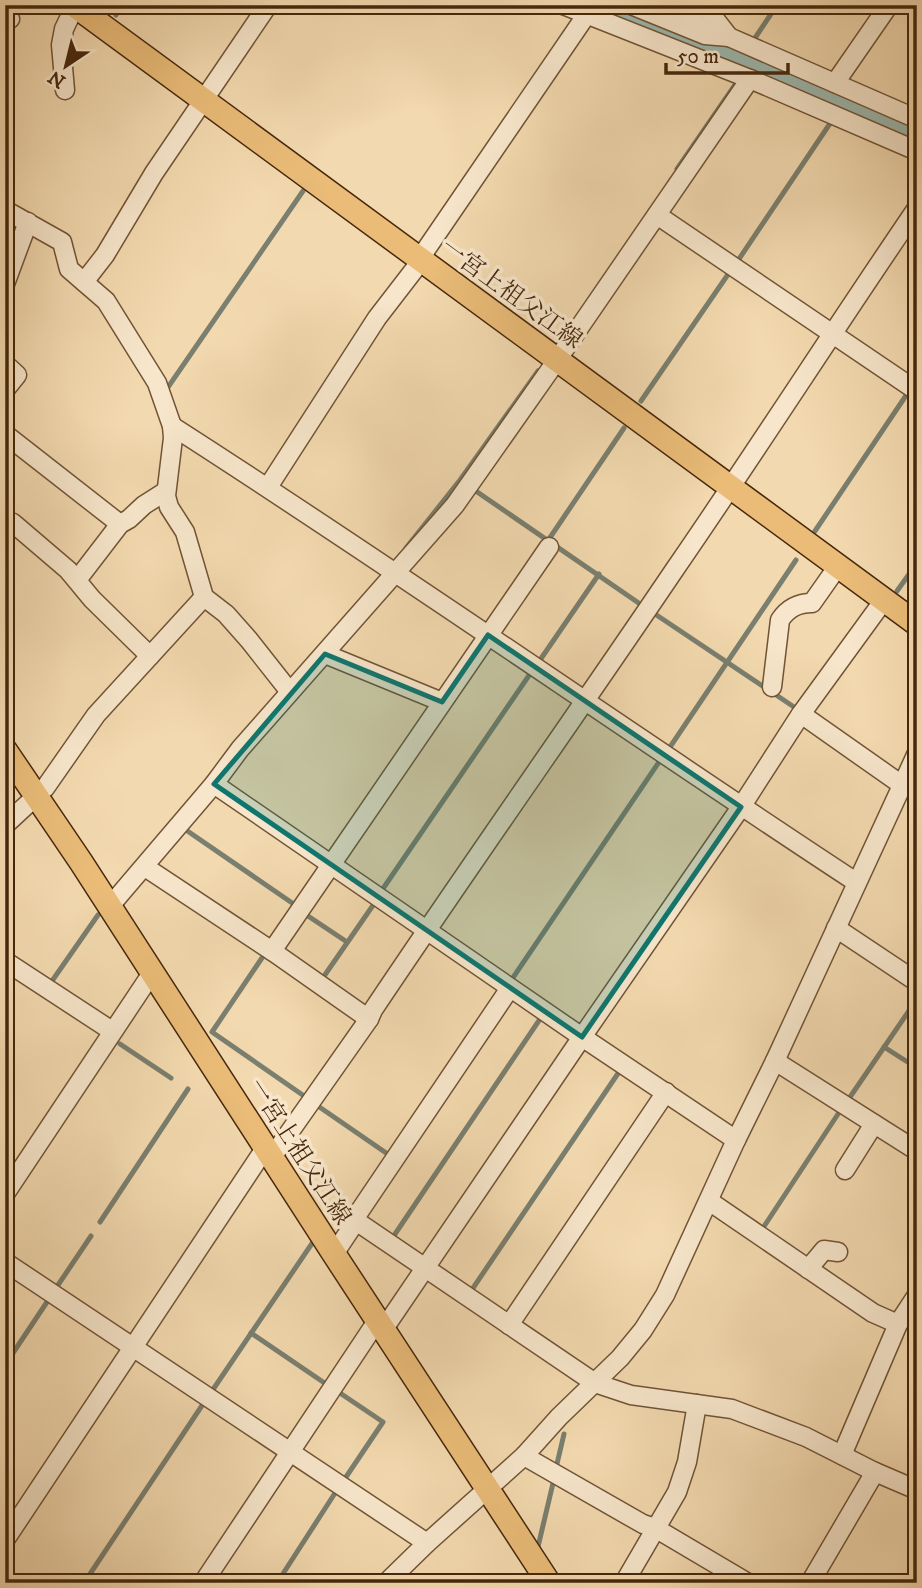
<svg xmlns="http://www.w3.org/2000/svg" width="922" height="1588" viewBox="0 0 922 1588" font-family="'IM FELL DW Pica','Noto Serif JP',serif">
	<style>
		.lines { fill: none; stroke-linecap: round; stroke-linejoin: round }
		.stream { stroke: #7a7f6f; stroke-width: 5 }
		.river { stroke: #9cb9b0; stroke-width: 30 }
		.minor-casing { stroke: #715436; stroke-width: 21 }
		.major-casing { stroke: #46270d; stroke-width: 26 }
		.minor { stroke: #f7e6cb; stroke-width: 18 }
		.major { stroke: #eabc78; stroke-width: 23 }
		.marked { fill: #0f766e; fill-opacity: 0.2; stroke: #0f766e; stroke-width: 5; stroke-linejoin: round }
		.labels { text-anchor: middle; dominant-baseline: central; stroke-width: 7; stroke-linejoin: round; paint-order: stroke }
		.street-label { font-size: 24px; fill: #46270d; stroke: #f7e6cb }
	</style>
	<rect width="100%" height="100%" fill="#f3d9af"/>
	<filter id="stains"><feTurbulence type="fractalNoise" baseFrequency=".00286" numOctaves="4"/><feColorMatrix values="0 0 0 0 .2 0 0 0 0 .09 0 0 0 0 .02 0 0 0 .5 -.17"/></filter>
	<radialGradient id="worn" r=".72"><stop offset=".6" stop-color="#630" stop-opacity="0"/><stop offset="1" stop-color="#630" stop-opacity=".3"/></radialGradient>
	<g class="lines">
		<g class="stream">
			<polyline points="116,15 122,5"/>
			<polyline points="721,41 735,59"/>
			<polyline points="753,41 777,5"/>
			<polyline points="677,169 737,82"/>
			<polyline points="737,262 831,122"/>
			<polyline points="164,393 303,191"/>
			<polyline points="641,401 731,270"/>
			<polyline points="470,487 643,606"/>
			<polyline points="815,531 907,394 917,400"/>
			<polyline points="547,542 624,428"/>
			<polyline points="406,548 460,480 538,371"/>
			<polyline points="897,591 917,563"/>
			<polyline points="652,612 797,709"/>
			<polyline points="538,663 599,574"/>
			<polyline points="668,750 796,560"/>
			<polyline points="186,830 298,907"/>
			<polyline points="380,893 532,671"/>
			<polyline points="305,914 347,942"/>
			<polyline points="266,952 212,1032 307,1098"/>
			<polyline points="52,981 98,915"/>
			<polyline points="320,982 376,901"/>
			<polyline points="510,982 661,759"/>
			<polyline points="5,991 15,976"/>
			<polyline points="120,1044 171,1078"/>
			<polyline points="884,1047 917,1068"/>
			<polyline points="848,1100 917,999"/>
			<polyline points="315,1104 392,1157"/>
			<polyline points="100,1222 188,1089"/>
			<polyline points="763,1228 840,1111"/>
			<polyline points="391,1240 542,1016"/>
			<polyline points="56,1288 91,1236"/>
			<polyline points="469,1294 621,1069 620,1068"/>
			<polyline points="251,1333 326,1384"/>
			<polyline points="5,1365 49,1299"/>
			<polyline points="212,1391 315,1239"/>
			<polyline points="337,1391 383,1422 346,1477"/>
			<polyline points="556,1468 564,1434"/>
			<polyline points="537,1551 554,1479"/>
			<polyline points="84,1583 205,1401"/>
			<polyline points="277,1583 337,1490"/>
		</g>
		<polyline class="river" points="602,5 744,62 917,134"/>
		<defs>
			<g id="minor">
				<polyline points="631,5 705,35 729,37"/>
				<polyline points="681,5 703,32"/>
				<polyline points="704,5 729,37 917,119"/>
				<polyline points="5,17 10,19"/>
				<polyline points="750,79 917,151"/>
				<polyline points="835,83 889,5"/>
				<polyline points="65,90 61,45 64,29 75,6"/>
				<polyline points="5,210 62,242 69,269 106,301 157,383 172,426 173,438 166,496 169,507 185,532 204,597 226,614 249,640 290,692"/>
				<polyline points="657,215 917,391"/>
				<polyline points="84,282 105,255 154,173 268,5"/>
				<polyline points="5,284 28,222"/>
				<polyline points="5,364 17,375 5,390"/>
				<path d="M172,426C403,574 627,732 856,882"/>
				<polyline points="5,434 120,524"/>
				<polyline points="268,487 377,318 414,270 427,248 587,14 589,5"/>
				<polyline points="5,528 13,523 68,570 92,599 150,656"/>
				<polyline points="77,580 120,524 129,519 144,505 166,491"/>
				<polyline points="325,654 442,702"/>
				<path d="M772,687L780,620C788,608 798,603 812,603L838,566"/>
				<polyline points="801,714 902,785"/>
				<polyline points="214,784 582,1037 736,1140"/>
				<polyline points="5,825 45,788 96,715 204,597"/>
				<polyline points="145,867 272,951 369,1019"/>
				<polyline points="110,906 214,784 240,749 455,505 557,360 750,79 563,5"/>
				<polyline points="836,928 917,982"/>
				<polyline points="272,951 549,547"/>
				<polyline points="5,961 112,1031"/>
				<polyline points="775,1061 917,1151"/>
				<path d="M272,1157L369,1019L373,1010C472,862 575,717 675,569C757,450 835,328 917,208"/>
				<polyline points="845,1170 874,1124"/>
				<polyline points="5,1194 152,973"/>
				<polyline points="709,1201 873,1313 898,1324"/>
				<polyline points="356,1221 595,1383 631,1395 732,1409 806,1437 875,1472 917,1490"/>
				<polyline points="334,1254 356,1221 357,1215 510,988"/>
				<polyline points="5,1262 427,1543"/>
				<polyline points="808,1269 824,1250 838,1252"/>
				<polyline points="509,1325 666,1092"/>
				<polyline points="383,1330 582,1037 741,807 801,714 884,600"/>
				<polyline points="842,1455 898,1324 917,1295"/>
				<polyline points="524,1456 643,1524 655,1528 748,1583"/>
				<polyline points="5,1540 266,1147"/>
				<polyline points="203,1583 377,1321"/>
				<polyline points="386,1583 427,1543 524,1456 559,1417 620,1358 643,1330 665,1295 736,1140 775,1061 917,753"/>
				<polyline points="624,1583 677,1492 687,1462 697,1404"/>
				<polyline points="810,1583 875,1472"/>
			</g>
			<g id="major">
				<polyline points="74,5 917,624"/>
				<polyline points="5,750 81,862 334,1254 549,1583"/>
			</g>
		</defs>
		<use href="#minor" class="minor-casing"/>
		<use href="#major" class="major-casing"/>
		<use href="#minor" class="minor"/>
		<use href="#major" class="major"/>
	</g>
	<path class="marked" d="M488,635L741,807L582,1037L214,784L325,654L442,702Z"/>
	<g class="labels">
		<g class="street-label">
			<text transform="translate(511 294) rotate(36)">一宮上祖父江線</text>
			<text transform="translate(299 1152) rotate(57)">一宮上祖父江線</text>
		</g>
	</g>
	<rect width="922" height="1588" fill="none" stroke="#f3d9af" stroke-width="28"/>
	<rect x="7" y="7" width="908" height="1574" fill="none" stroke="#46270d" stroke-width="3.5"/>
	<rect x="14" y="14" width="894" height="1560" fill="none" stroke="#46270d" stroke-width="2"/>
	<g transform="translate(66 66) rotate(215)" stroke="#f7e6cb" stroke-width="5" paint-order="stroke">
	<path d="M0-5L12 26L0 18L-12 26Z" fill="#46270d"/>
	<text y="-10" font-size="19" font-weight="bold" text-anchor="middle" fill="#46270d">N</text>
	</g>
	<path d="M666 63v10h122v-10" fill="none" stroke="#46270d" stroke-width="3.5"/>
	<text x="677" y="63" font-size="21" fill="#46270d" stroke="#f7e6cb" stroke-width="5" paint-order="stroke">50 m</text>
	<rect width="100%" height="100%" filter="url(#stains)"/>
	<rect width="100%" height="100%" fill="url(#worn)"/>
</svg>
